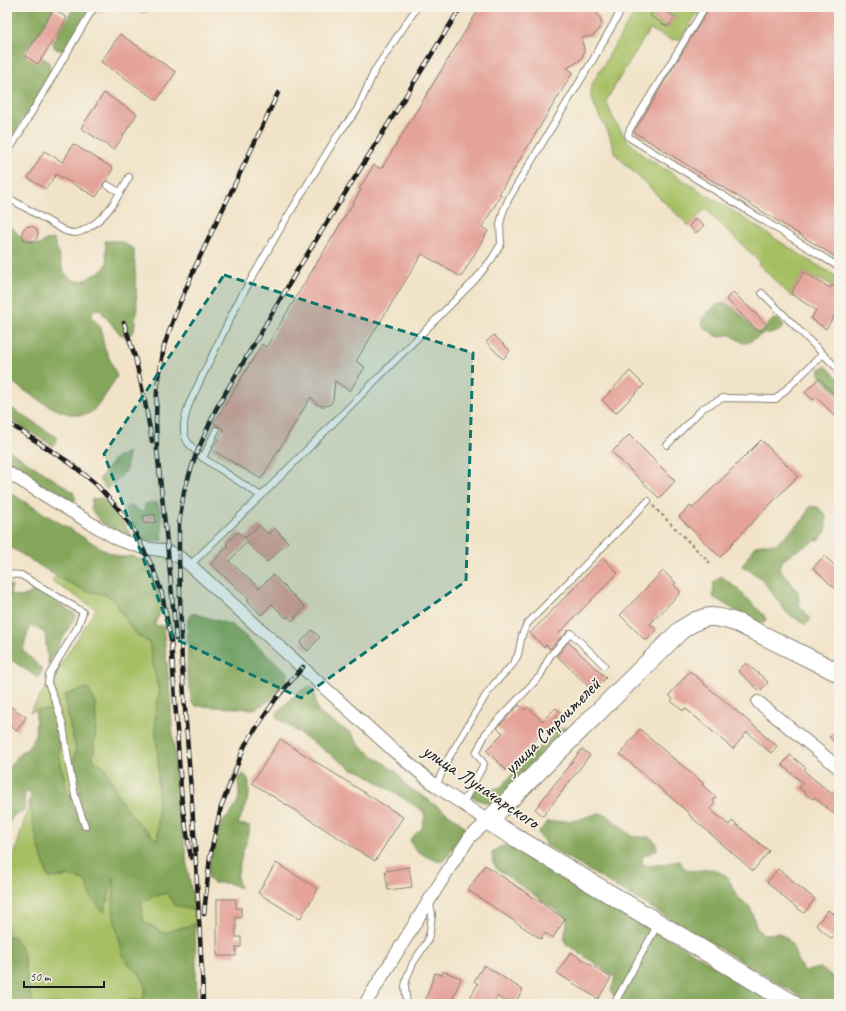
<svg xmlns="http://www.w3.org/2000/svg" width="846" height="1011" viewBox="0 0 846 1011" font-family="Caveat,sans-serif">
	<style>
		.green { fill: #a6bf64; stroke: #616e40 }
		.forest { fill: #84a65a; stroke: #50613b }
		.building { fill: #e4a298 }
		.lines { fill: none; stroke-linecap: round; stroke-linejoin: round }
		.service-casing { stroke: #868072; stroke-width: 8 }
		.minor-casing { stroke: #868072; stroke-width: 14 }
		.secondary-casing { stroke: #868072; stroke-width: 20 }
		.path { stroke: #868072; stroke-width: 2; stroke-dasharray: 3 3; stroke-linecap: butt }
		.service { stroke: #fff; stroke-width: 6 }
		.minor { stroke: #fff; stroke-width: 12 }
		.secondary { stroke: #fff; stroke-width: 18 }
		.rail-casing { stroke: #1c1c1c; stroke-width: 4.5 }
		.rail { stroke: #f7f3e8; stroke-width: 3; stroke-dasharray: 9; stroke-linecap: butt }
		.marked { fill: #0f766e; fill-opacity: 0.2; stroke: #0f766e; stroke-width: 3; stroke-dasharray: 8 5; stroke-linejoin: round }
		.labels { text-anchor: middle; dominant-baseline: central; stroke-width: 3.5; stroke-linejoin: round; paint-order: stroke }
		.street-label { font-size: 20px; fill: #1c1c1c; stroke: #f7f3e8 }
	</style>
	<rect width="100%" height="100%" fill="#f7f3e8"/>
	<filter id="ink" filterUnits="userSpaceOnUse"><feTurbulence type="fractalNoise" baseFrequency=".025" numOctaves="2"/><feDisplacementMap in="SourceGraphic" scale="8" xChannelSelector="R" yChannelSelector="G"/><feConvolveMatrix kernelMatrix="1 2 1 2 8 2 1 2 1" color-interpolation-filters="sRGB"/></filter>
	<filter id="wash" filterUnits="userSpaceOnUse"><feTurbulence type="fractalNoise" baseFrequency=".012" numOctaves="4" result="noise"/><feDisplacementMap in="SourceGraphic" scale="16" xChannelSelector="R" yChannelSelector="G"/><feGaussianBlur stdDeviation="0.9" result="paint"/><feColorMatrix in="noise" values="0 0 0 0 0 0 0 0 0 0 0 0 0 0 0 0 0 1.4 0 .05"/><feComposite in="paint" operator="in"/></filter>
	<g filter="url(#wash)">
		<rect width="100%" height="100%" fill="#f1e3c8"/>
		<g class="green">
			<polygon points="666,7 701,7 686,31 680,39 671,40 650,29 623,72 606,101 613,118 627,140 644,156 736,213 807,259 839,278 839,290 823,280 817,280 804,272 791,293 795,296 792,297 758,264 760,262 705,209 689,226 614,153 613,146 608,132 598,114 591,97 591,86 625,28 635,13 638,12 646,12 650,16 668,27 675,17 664,10"/>
			<polygon points="56,576 84,590 103,594 112,598 134,632 149,643 159,692 158,754 158,841 140,825 124,806 104,766 93,761 96,722 95,701 65,696 69,721 76,748 73,764 81,786 80,815 71,807 60,760 58,737 36,710 30,712 96,609 52,581"/>
			<path d="M30,800C34,827 40,852 49,878L71,876L85,880L92,899L108,896L114,874L122,947L124,959L140,974L146,987L143,1000L129,1001L125,1004H32L26,973L23,951L13,936H7V867H11Z"/>
			<polygon points="167,893 175,905 195,911 195,924 163,933 143,921 141,903 151,897"/>
		</g>
		<g class="forest">
			<polygon points="7,7 54,7 38,34 24,53 27,58 32,60 43,58 48,61 53,76 51,87 38,106 21,120 12,140 7,144"/>
			<path d="M73,7H112L91,13C86,23 73,52 60,50C58,50 56,49 54,47L53,42L73,9Z"/>
			<polygon points="121,7 155,7 144,12"/>
			<path d="M7,210L11,217L9,225L26,242L39,245L46,240L54,239L63,270L68,277L75,281H83L104,269L107,263L105,241H120L134,249L137,307L134,331L128,337L120,334L100,310L93,309L92,317L101,328L104,346L117,376C111,386 98,411 87,414C64,421 30,394 12,382L7,381Z"/>
			<path d="M726,303C739,310 747,324 759,333C762,331 765,329 767,326C773,319 773,316 783,323V328L777,332L769,334L764,333L748,343H743L731,335H726L721,337L716,336L705,328L702,324V318L716,305Z"/>
			<polygon points="826,366 839,379 839,396 819,375 820,369"/>
			<polygon points="7,405 58,438 53,446 7,418"/>
			<polygon points="7,449 66,487 73,492 76,500 68,503 7,465"/>
			<polygon points="128,452 126,471 107,490 99,480 114,459"/>
			<path d="M7,491L106,551L121,557L132,556L145,561L156,585L161,611L154,625L163,626L169,682L176,775L187,865L195,911L175,905L167,893L151,897L141,903L143,921L163,933L195,924L197,1004H125L129,1001L143,1000L146,987L140,974L124,959L115,923L113,905L114,877L104,912L92,899L85,880L71,876L49,878C39,850 30,820 30,790L25,793L24,810L20,813L13,816L7,826V769L22,751L26,750L28,747L35,736L36,710H52L58,737L60,760L71,807L80,814L81,786L73,764L76,748L69,721L65,695L87,688L95,701L96,722L93,760L104,766L124,806L140,825L158,841V754L155,721L159,692L149,643L134,632L112,598L103,594L84,590L56,576L7,545Z"/>
			<polygon points="102,498 118,514 133,538 102,523 91,510 92,499"/>
			<polygon points="157,502 161,513 163,540 142,542 124,509 131,505 134,508 144,513 145,504"/>
			<polygon points="810,506 818,507 826,516 826,532 821,538 794,552 782,561 779,568 798,592 800,607 811,619 806,625 787,613 761,578 742,566 754,547 761,544 776,544 804,519"/>
			<polygon points="721,576 738,589 764,615 766,620 762,623 749,619 713,597 714,582"/>
			<polygon points="7,584 12,586 10,595 22,597 38,589 76,615 48,664 45,633 30,625 23,650 43,670 38,678 7,657"/>
			<polygon points="191,614 196,614 232,625 287,672 287,678 271,700 254,709 196,706 192,703 187,675 188,619"/>
			<path d="M310,686L315,691V702L319,713L332,722L351,733L361,747L398,773L403,782L407,786L456,819L465,827L466,832C464,837 460,839 456,844C452,849 448,858 442,861C436,863 417,852 414,848C411,845 411,842 410,839L422,828L425,815L423,811L362,772L352,769L277,718V713C286,703 297,691 310,686Z"/>
			<polygon points="567,727 569,731 566,734 543,752 494,804 486,803 472,797 471,794 474,787 482,786 494,789 501,787 525,760 560,729"/>
			<path d="M244,774L249,781V796L238,824L251,826L247,841L243,850L237,877L240,888L228,883H214L208,878C210,860 212,842 220,826C225,817 236,811 238,800C240,794 238,785 238,778Z"/>
			<path d="M599,813L607,815L628,833L634,837H650L656,842L657,850L643,856L642,864L650,866L679,861L684,868L691,871L713,869L727,876L738,897L750,907L757,929L763,934L779,933C783,936 788,938 791,943C797,954 795,961 805,971L820,968L839,981V1004H813L546,845L538,833L547,822L577,820Z"/>
			<path d="M508,845L516,847L779,1004H630L617,1000L611,992L615,977L566,944C562,936 568,927 567,918L497,869L493,863L492,853L499,847Z"/>
			<polygon points="7,936 13,936 23,951 26,973 32,1004 7,1004"/>
		</g>
		<g id="blocks">
			<g class="building">
				<polygon points="480,7 576,7 590,8 595,11 599,16 601,20 601,25 599,29 596,33 592,36 581,38 584,48 584,53 582,57 579,61 567,68 573,72 499,194 501,195 482,227 488,231 461,277 422,254 356,361 365,367 350,391 335,381 333,399 332,402 329,405 325,406 321,406 317,404 311,397 261,479 212,450 224,430 214,423 262,344 266,347 361,190 359,189 374,165 381,169"/>
				<polygon points="656,7 659,7 675,17 668,27 650,16"/>
				<polygon points="710,7 839,7 839,259 634,132"/>
				<polygon points="54,9 67,18 38,64 25,56"/>
				<polygon points="120,34 176,72 157,100 101,62"/>
				<polygon points="104,93 137,114 114,150 81,128"/>
				<polygon points="73,144 113,168 106,181 103,183 103,186 96,197 56,174 46,189 28,178 44,151 63,162"/>
				<polygon points="696,218 704,225 696,233 689,226"/>
				<circle cx="30" cy="234" r="8"/>
				<polygon points="804,272 830,288 831,285 839,290 839,309 826,329 811,319 816,310 791,294"/>
				<polygon points="733,292 767,325 759,332 726,299"/>
				<polygon points="494,335 510,351 503,359 486,342"/>
				<polygon points="630,371 644,385 616,413 602,400"/>
				<polygon points="819,378 839,399 839,420 816,397 813,400 805,392"/>
				<polygon points="629,435 675,481 659,498 612,452"/>
				<polygon points="761,440 798,476 730,545 731,546 720,557 679,517 690,506 693,508"/>
				<polygon points="155,514 156,522 144,524 143,516"/>
				<polygon points="259,525 268,534 274,528 288,542 267,562 247,542 229,561 259,588 273,575 305,607 292,621 288,616 286,618 272,604 261,615 247,600 249,599 211,564 228,546 226,544 238,532 245,538"/>
				<polygon points="824,556 839,569 839,592 813,568"/>
				<polygon points="603,558 618,573 559,633 562,636 550,649 546,645 544,647 530,633"/>
				<polygon points="663,571 676,583 674,585 681,592 650,624 657,630 646,641 620,615"/>
				<polygon points="312,630 320,637 308,651 300,643"/>
				<polygon points="568,642 606,678 593,691 557,656"/>
				<polygon points="746,663 768,682 760,691 738,671"/>
				<polygon points="690,671 704,683 704,684 763,733 762,734 777,746 771,753 747,732 733,749 685,708 683,711 671,701 673,699 669,695"/>
				<polygon points="7,704 26,717 17,731 7,724"/>
				<polygon points="519,705 525,710 528,707 542,721 556,708 561,713 506,770 486,750 503,733 497,728"/>
				<polygon points="839,726 839,746 829,737"/>
				<polygon points="640,729 654,742 703,783 702,785 716,797 713,801 715,803 710,809 729,825 732,821 769,851 753,871 689,815 690,814 620,754"/>
				<polygon points="280,739 403,817 375,861 252,783"/>
				<polygon points="582,749 590,755 543,816 535,809"/>
				<polygon points="790,755 806,768 804,771 832,794 834,791 839,795 839,818 814,797 812,799 799,788 803,783 782,765"/>
				<polygon points="276,863 318,889 300,919 258,893"/>
				<polygon points="485,865 565,919 553,938 545,933 541,939 468,890"/>
				<polygon points="409,867 412,887 388,890 385,871"/>
				<polygon points="778,869 792,880 792,881 815,899 804,913 788,901 767,882"/>
				<polygon points="217,899 236,899 236,908 241,908 241,918 236,917 236,937 241,937 241,947 236,947 236,956 217,956"/>
				<polygon points="839,907 839,930 832,939 816,925 828,910 833,914"/>
				<polygon points="571,952 611,978 598,999 557,973"/>
				<polygon points="484,965 523,990 514,1004 509,1004 497,996 492,1004 466,1004 478,984 474,981"/>
				<polygon points="443,971 461,978 451,1004 424,1004 435,973 442,975"/>
			</g>
		</g>
	</g>
	<g filter="url(#ink)">
		<use href="#blocks" fill-opacity="0" stroke="#868072" stroke-width="1"/>
		<g class="lines">
			<defs>
				<g id="service">
					<polyline points="705,7 630,129 628,135 630,138 839,267"/>
					<polyline points="7,154 94,7"/>
					<polyline points="107,185 120,192"/>
					<path d="M7,197L65,231C68,232 72,233 75,233C79,233 82,231 86,229C107,218 118,197 129,177"/>
					<polyline points="762,293 839,370"/>
					<polyline points="216,430 203,458 261,496"/>
					<polyline points="667,445 703,408 723,398 776,399 823,354"/>
					<path d="M203,458C197,452 189,446 186,439C181,428 186,414 189,404L237,304L283,224L339,133L357,110L375,70L417,7"/>
					<polyline points="190,565 261,496 475,280 491,260 501,244 500,224 503,212 509,198 594,58 623,7"/>
					<polyline points="7,574 21,575 63,600 83,612 77,628 49,675 48,683 56,703 63,725 69,766 75,796 85,826"/>
					<polyline points="436,786 448,759 486,695 494,684 513,664 518,655 522,635 527,624 648,501"/>
					<polyline points="463,803 484,764 476,753 486,733 540,676 550,656 571,633 604,665"/>
					<polyline points="407,1004 405,986 407,977 413,963 427,942 430,932 432,914 429,900"/>
					<polyline points="614,1004 658,924"/>
				</g>
				<g id="minor">
					<polyline points="7,472 77,515 119,540 144,548 160,550 172,553 179,557 190,565 394,751 436,786 488,821 470,837 453,862 365,1004"/>
					<polyline points="758,702 839,768"/>
				</g>
				<path id="secondary" d="M793,1004L488,821L681,630C704,614 712,614 738,623L839,673"/>
			</defs>
			<use href="#service" class="service-casing"/>
			<use href="#minor" class="minor-casing"/>
			<use href="#secondary" class="secondary-casing"/>
			<polyline class="path" points="653,506 712,565"/>
			<use href="#service" class="service"/>
			<use href="#minor" class="minor"/>
			<use href="#secondary" class="secondary"/>
			<defs>
				<g id="rail">
					<polyline points="124,323 135,357 145,402 152,441"/>
					<polyline points="7,422 70,463 96,484 120,511 133,529 153,568 162,594 171,640 182,804 191,858"/>
					<polyline points="176,639 168,552 157,450 156,420 157,390 164,346 176,312 196,265 243,167 278,93"/>
					<polyline points="204,914 210,857 221,807 245,745 275,700 303,667"/>
					<polyline points="202,968 203,1004"/>
					<polyline points="202,973 195,846 182,667 179,557 179,524 184,491 195,457 216,409 298,269 461,7"/>
				</g>
			</defs>
			<use href="#rail" class="rail-casing"/>
			<use href="#rail" class="rail"/>
		</g>
	</g>
	<path class="marked" d="M224,275L473,353L466,581L301,698L173,638L104,454Z"/>
	<g class="labels">
		<g class="street-label">
			<text transform="translate(552 726) rotate(-45)">улица Строителей</text>
			<text transform="translate(481 786) rotate(34)">улица Луначарского</text>
		</g>
	</g>
	<rect width="846" height="1011" fill="none" stroke="#f7f3e8" stroke-width="24"/>
	<path d="M24 981v6h80v-6" fill="none" stroke="#1c1c1c" stroke-width="2"/>
	<text x="30" y="981" font-size="12" fill="#1c1c1c" stroke="#f7f3e8" stroke-width="3" paint-order="stroke">50 m</text>
</svg>
